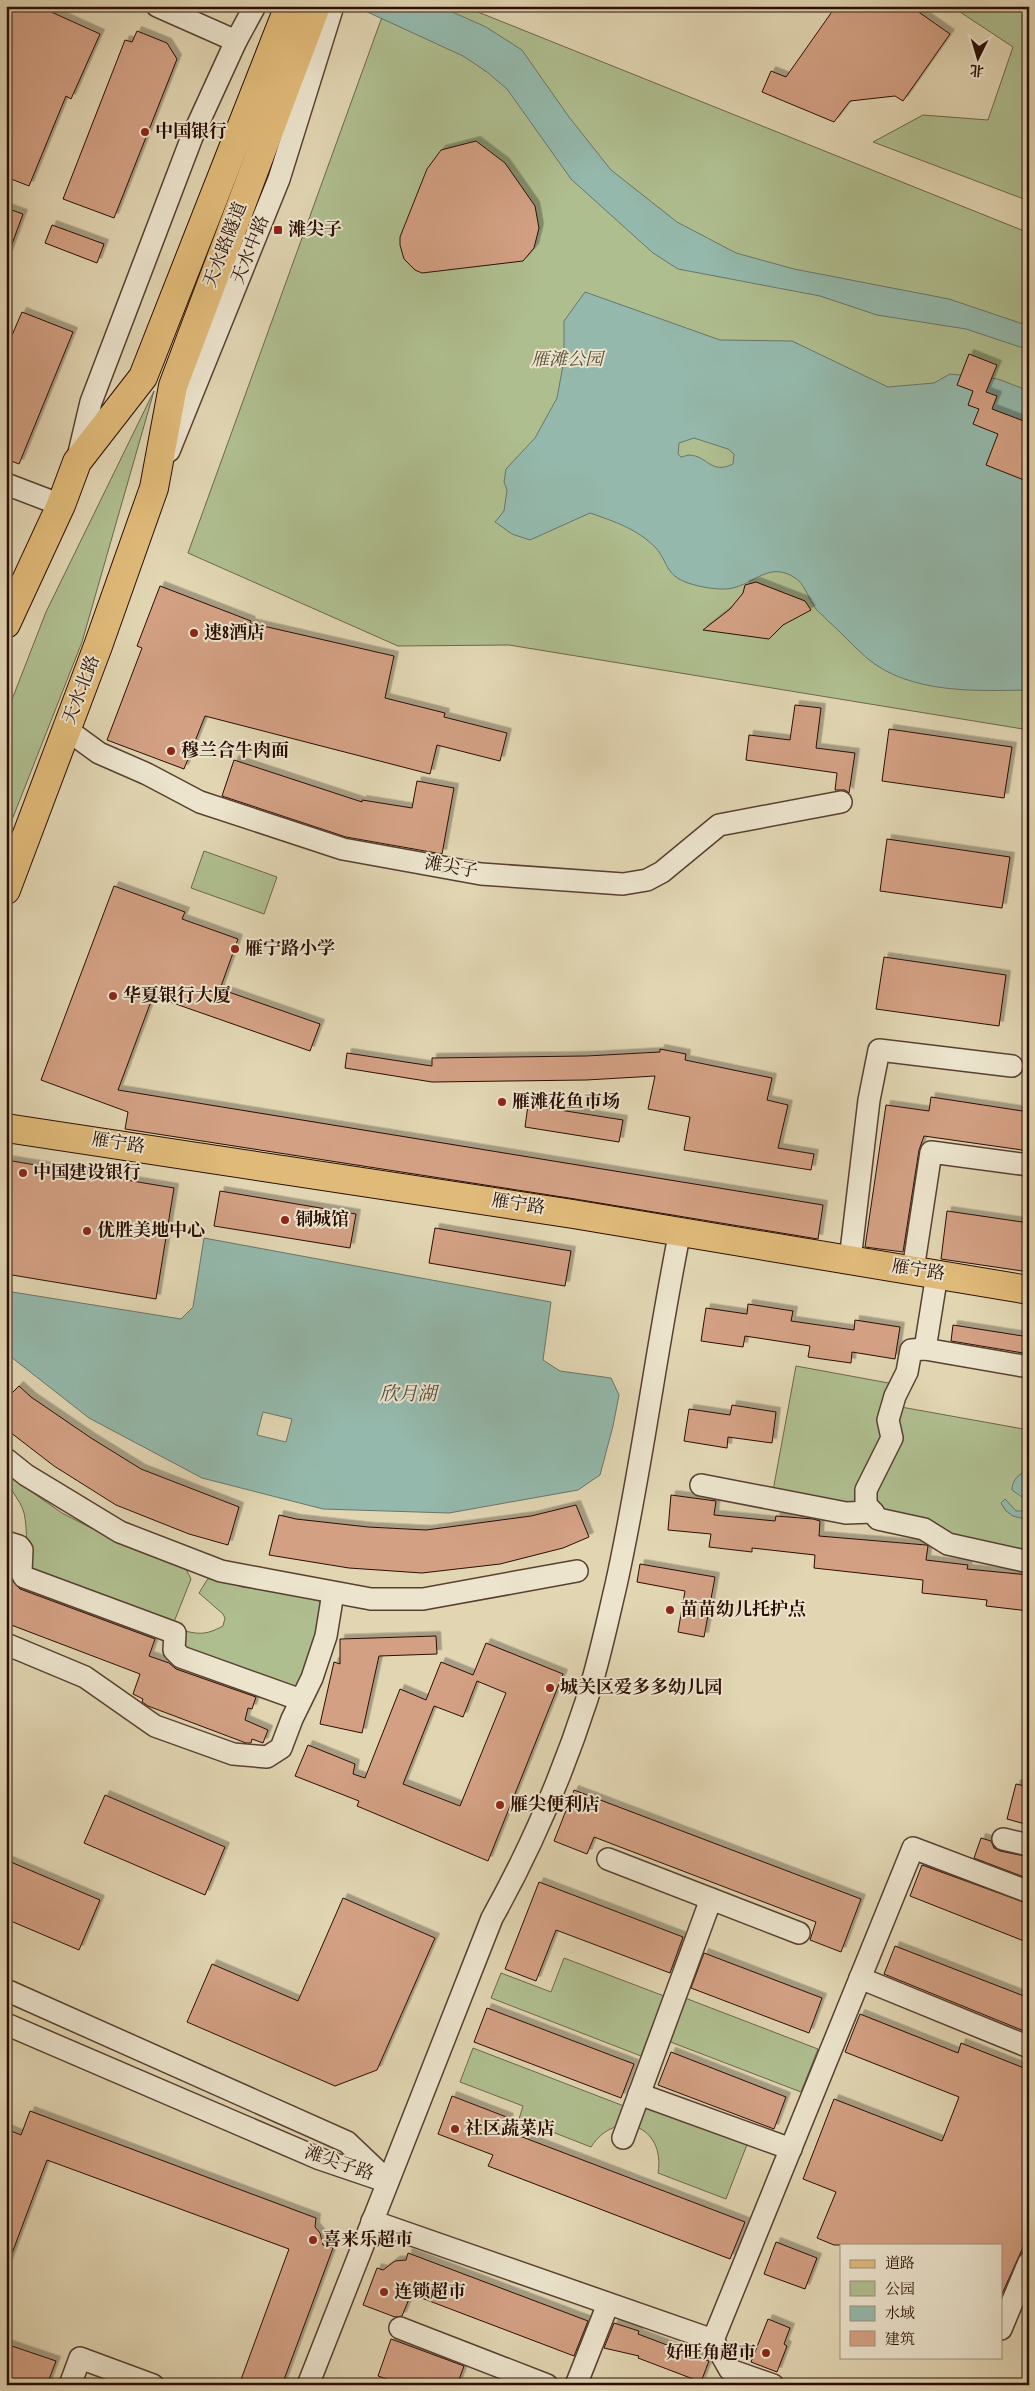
<svg xmlns="http://www.w3.org/2000/svg" width="1035" height="2391" viewBox="0 0 1035 2391" font-family="'IM FELL English','Noto Serif SC',serif">
	<style>
		.green { fill: #afbe8f; stroke: #6d664a }
		.water { fill: #94b9ac; stroke: #6a7569; fill-rule: evenodd }
		.building { fill: #d3a083; stroke: #2b0e04; fill-rule: evenodd; filter: url(#shadow) }
		.lines { fill: none; stroke-linecap: round; stroke-linejoin: round }
		.minor-casing { stroke: #584030; stroke-width: 24 }
		.major-casing { stroke: #2b0e04; stroke-width: 30 }
		.minor { stroke: #ece4cd; stroke-width: 21 }
		.major { stroke: #e0ba79; stroke-width: 28 }
		.poi-dot { fill: #8f2418; stroke: #ece4cd; stroke-width: 2 }
		.labels { text-anchor: middle; dominant-baseline: central; stroke-width: 4; stroke-linejoin: round; paint-order: stroke }
		.poi-label { font-size: 18px; font-weight: bold; fill: #2b0e04; stroke: #ece4cd; text-anchor: start }
		.street-label { font-size: 18px; fill: #2b0e04; stroke: #ece4cd }
		.park-label { font-size: 18px; font-style: italic; fill: #594c35; stroke: #ece4cd }
		.water-label { font-size: 19px; font-style: italic; fill: #504a3f; stroke: #ece4cd }
	</style>
	<defs>
		<filter id="shadow"><feDropShadow dx="4.5" dy="-4.5" stdDeviation="0" flood-color="#0004"/></filter>
	</defs>
	<rect width="100%" height="100%" fill="#e1d5b2"/>
	<filter id="stains"><feTurbulence type="fractalNoise" baseFrequency=".004" numOctaves="4"/><feColorMatrix values="0 0 0 0 .2 0 0 0 0 .09 0 0 0 0 .02 0 0 0 .5 -.17"/></filter>
	<radialGradient id="worn" r=".72"><stop offset=".6" stop-color="#630" stop-opacity="0"/><stop offset="1" stop-color="#630" stop-opacity=".3"/></radialGradient>
	<g class="green">
		<polygon points="386,6 463,6 1029,233 1029,730 509,645 398,646 188,553"/>
		<polygon points="951,6 1029,6 1029,201 873,142 923,115 988,120 1013,47"/>
		<polygon points="154,391 82,642 6,835 6,715 46,612"/>
		<polygon points="204,851 277,877 264,914 191,888"/>
		<polygon points="796,1366 905,1386 901,1407 1029,1430 1029,1553 837,1518 772,1496"/>
		<path d="M6,1474L62,1513L91,1528L186,1569L191,1579L174,1622L26,1571C26,1553 28,1531 24,1513C20,1498 7,1489 6,1474Z"/>
		<path d="M211,1577L242,1587L316,1598L325,1609L302,1689L185,1652V1631C201,1635 208,1634 223,1626L225,1618L223,1614L199,1593L207,1580Z"/>
		<polygon points="564,1958 664,1996 641,2056 491,1998 501,1973 551,1992"/>
		<polygon points="685,1998 818,2049 801,2092 668,2041"/>
		<path d="M473,2048L642,2113L646,2104L748,2142L726,2199L658,2173C666,2126 617,2107 591,2147L519,2119L523,2106L460,2082Z"/>
	</g>
	<g class="water">
		<polygon points="365,6 439,6 486,27 522,50 569,117 611,170 677,222 736,253 794,269 949,299 1029,326 1029,350 966,329 877,315 820,296 678,269 653,253 571,179 507,89 487,72 463,56 363,10"/>
		<path d="M585,292L720,340L792,341L888,387L934,383L950,374L998,379L1029,391V690C976,691 911,694 868,659C854,647 841,632 827,620C824,616 819,613 816,609C807,598 806,583 792,576C769,563 754,583 733,588C720,591 700,587 688,583C665,575 668,562 656,548C638,529 613,521 590,513L530,540L512,534L495,522L504,511L507,490L504,482L506,469L535,438L557,398L564,360V321ZM694,438L728,449L734,454L733,464C711,475 708,456 689,455C686,455 684,457 681,457L678,454L679,443Z"/>
		<path d="M204,1238L551,1302L543,1360L560,1371L611,1378L619,1395L613,1426L600,1475L578,1490L449,1513L323,1509L202,1478L89,1418L6,1353V1291L181,1319L193,1307ZM263,1412L292,1419L286,1442L257,1435Z"/>
		<path d="M1029,1471V1492L1022,1497L1012,1490C1012,1480 1019,1473 1029,1471Z"/>
		<polygon points="1005,1499 1016,1511 1029,1511 1029,1520 1013,1516 1006,1511 1001,1503"/>
	</g>
	<g class="building">
		<polygon points="6,6 38,6 100,34 71,99 66,96 29,186 6,177"/>
		<polygon points="836,6 910,6 950,34 903,101 895,96 850,101 834,122 762,92 771,71 786,77"/>
		<polygon points="137,31 167,43 177,59 114,218 63,199 125,40 132,42"/>
		<polygon points="476,141 505,163 535,206 539,228 534,248 523,261 422,273 415,270 404,259 400,245 400,237 427,169 441,150"/>
		<polygon points="6,208 23,214 8,255 6,255"/>
		<polygon points="52,225 104,244 97,263 45,243"/>
		<polygon points="22,312 73,332 19,464 6,459 6,349"/>
		<polygon points="969,354 997,365 986,392 997,396 992,409 1029,423 1029,482 986,465 998,434 973,424 979,409 968,405 973,391 957,385"/>
		<polygon points="756,582 805,601 811,610 783,625 769,639 703,630 730,609 743,593 745,585"/>
		<polygon points="160,586 251,621 250,623 394,656 385,698 445,713 444,717 507,733 500,761 437,745 430,774 205,716 184,769 107,740 142,648 137,646"/>
		<polygon points="795,705 821,708 816,748 855,753 849,793 845,790 835,790 837,773 746,760 749,735 790,740"/>
		<polygon points="889,729 1012,747 1004,798 882,781"/>
		<polygon points="234,760 362,802 362,800 412,808 417,781 454,788 442,854 346,837 222,796"/>
		<polygon points="887,839 1010,857 1002,908 880,891"/>
		<polygon points="114,886 185,912 182,919 238,939 220,989 320,1024 310,1051 153,996 118,1090 823,1205 818,1239 575,1199 125,1129 128,1112 41,1080"/>
		<polygon points="884,957 1006,975 999,1026 876,1009"/>
		<polygon points="660,1049 686,1054 685,1060 772,1078 767,1100 788,1105 778,1148 814,1154 811,1170 684,1150 690,1117 648,1109 655,1076 586,1080 432,1082 345,1068 347,1053 432,1066 432,1058 586,1056 660,1052"/>
		<polygon points="931,1097 1029,1112 1029,1151 924,1136 919,1150 903,1252 865,1247 886,1105 929,1111"/>
		<polygon points="528,1105 623,1120 619,1142 525,1127"/>
		<polygon points="6,1160 174,1188 156,1299 6,1274"/>
		<polygon points="220,1191 356,1214 350,1248 214,1226"/>
		<polygon points="947,1211 1029,1223 1029,1272 941,1259"/>
		<polygon points="435,1228 571,1251 565,1286 429,1263"/>
		<polygon points="748,1304 793,1311 791,1321 854,1330 855,1320 900,1327 895,1359 852,1352 851,1363 808,1357 810,1346 745,1336 743,1347 701,1341 706,1308 747,1314"/>
		<polygon points="953,1325 1029,1337 1029,1354 951,1341"/>
		<polygon points="19,1386 31,1397 91,1438 141,1469 239,1507 228,1545 189,1534 116,1505 54,1466 6,1429 6,1399"/>
		<polygon points="732,1405 776,1412 772,1443 728,1437 727,1448 684,1441 689,1409 730,1415"/>
		<polygon points="671,1495 716,1501 714,1515 775,1521 776,1516 813,1519 820,1521 819,1536 926,1545 928,1546 926,1560 968,1565 967,1569 1029,1575 1029,1611 986,1606 987,1600 922,1593 923,1580 814,1568 815,1555 752,1548 752,1552 709,1547 711,1534 668,1530"/>
		<polygon points="576,1505 589,1537 563,1548 500,1564 422,1573 349,1568 269,1555 279,1515 296,1519 368,1527 426,1530 531,1516"/>
		<polygon points="640,1564 715,1577 704,1637 678,1632 685,1591 637,1582"/>
		<polygon points="6,1577 11,1579 20,1589 155,1639 149,1656 169,1663 176,1669 256,1697 252,1709 248,1708 245,1720 268,1730 263,1743 252,1739 251,1743 246,1743 148,1706 142,1702 143,1699 133,1694 140,1674 6,1623"/>
		<polygon points="436,1636 437,1654 379,1656 362,1733 320,1724 334,1662 340,1664 340,1639"/>
		<path d="M486,1643L563,1674L488,1861L357,1806L359,1801L295,1776L308,1745L355,1764L353,1774L365,1778L400,1689L426,1700L441,1662L473,1675ZM477,1681L506,1693L460,1806L403,1784L434,1706L463,1717Z"/>
		<polygon points="1016,1784 1029,1787 1029,1825 1007,1819"/>
		<polygon points="574,1790 861,1899 841,1952 810,1940 816,1922 594,1837 587,1854 554,1841"/>
		<polygon points="105,1795 225,1847 205,1895 84,1843"/>
		<polygon points="981,1838 991,1841 994,1848 1000,1851 1029,1857 1029,1879 974,1858"/>
		<polygon points="6,1860 100,1900 79,1950 6,1919"/>
		<polygon points="922,1865 1029,1904 1029,1943 910,1896"/>
		<polygon points="539,1882 683,1937 670,1973 556,1930 536,1981 505,1969"/>
		<polygon points="343,1898 435,1938 377,2070 335,2086 187,2022 212,1964 298,2001"/>
		<polygon points="895,1946 1029,1998 1029,2033 884,1974"/>
		<polygon points="704,1953 822,1998 809,2033 691,1988"/>
		<polygon points="487,2008 634,2064 621,2098 474,2042"/>
		<polygon points="860,2014 958,2053 961,2043 1029,2070 1029,2234 1001,2296 1001,2245 834,2245 817,2238 836,2192 803,2179 834,2099 942,2141 959,2097 845,2052"/>
		<polygon points="671,2052 786,2097 774,2129 658,2085"/>
		<polygon points="452,2096 509,2118 504,2130 745,2222 730,2259 488,2166 493,2155 438,2134"/>
		<polygon points="30,2111 316,2218 315,2227 320,2233 323,2245 333,2248 282,2385 239,2385 289,2249 47,2160 8,2264 6,2264 6,2129 21,2135"/>
		<polygon points="776,2242 817,2258 805,2289 764,2274"/>
		<polygon points="408,2253 588,2321 574,2356 411,2294 402,2316 395,2317 363,2305 377,2268 383,2270 395,2261 406,2260"/>
		<polygon points="768,2319 790,2328 784,2344 787,2346 777,2372 751,2362"/>
		<polygon points="614,2323 639,2331 638,2334 709,2361 701,2382 638,2358 639,2356 604,2348"/>
		<polygon points="391,2339 464,2366 457,2385 403,2385 378,2376"/>
		<polygon points="6,2344 56,2361 47,2385 6,2385"/>
	</g>
	<g class="lines">
		<defs>
			<g id="minor">
				<polyline points="157,6 236,41"/>
				<polyline points="169,451 279,179 333,6"/>
				<polyline points="78,457 91,402 192,137 236,41 255,6"/>
				<polyline points="6,484 61,505"/>
				<polyline points="66,729 99,753 147,774 200,802 343,849 481,874 623,884 647,880 662,872 719,825 841,802"/>
				<polyline points="850,1260 869,1100 879,1050 1012,1066"/>
				<polyline points="913,1270 931,1152 1029,1165"/>
				<polyline points="937,1274 925,1349 1029,1367"/>
				<polyline points="925,1349 911,1350 907,1372 895,1396 888,1420 892,1438 866,1490 866,1504 878,1519 924,1529 948,1544 1029,1562"/>
				<polyline points="6,1459 26,1475 120,1532 221,1571 274,1581 371,1599 423,1599 577,1571"/>
				<polyline points="701,1485 846,1513 873,1512"/>
				<polyline points="6,1542 19,1546 22,1550 21,1571 24,1577 175,1633 174,1650 181,1657 301,1700"/>
				<polyline points="6,1644 85,1677 155,1726 233,1754 267,1757 281,1748 292,1719 312,1678 326,1636 333,1593"/>
				<polyline points="1003,1839 1029,1845"/>
				<polyline points="608,1859 799,1933"/>
				<polyline points="860,1978 1029,2047"/>
				<polyline points="6,1990 347,2142 388,2181"/>
				<polyline points="6,2024 320,2159 382,2180"/>
				<polyline points="639,2094 791,2149"/>
				<polyline points="623,2138 711,1899"/>
				<polyline points="372,2221 713,2340 913,1848 1029,1892"/>
				<polyline points="400,2328 547,2385"/>
				<polyline points="1001,2329 1029,2262"/>
				<polyline points="713,2340 730,2370 773,2385"/>
				<polyline points="70,2385 80,2358 153,2385"/>
				<path d="M308,2385L492,1918C530,1850 563,1773 587,1699C599,1662 607,1623 616,1585C642,1468 656,1349 680,1231"/>
				<polyline points="576,2385 608,2304"/>
			</g>
			<g id="major">
				<polyline points="6,624 61,505 77,462 143,377 289,6"/>
				<polyline points="6,890 98,646 154,488 173,386 316,6"/>
				<polyline points="6,1128 573,1214 1029,1290"/>
			</g>
		</defs>
		<use href="#minor" class="minor-casing"/>
		<use href="#major" class="major-casing"/>
		<use href="#minor" class="minor"/>
		<use href="#major" class="major"/>
	</g>
	<g class="poi-dot">
		<circle cx="145" cy="132" r="5"/>
		<rect x="273" y="225" width="10" height="10" rx="2.5"/>
		<circle cx="194" cy="633" r="5"/>
		<circle cx="171" cy="751" r="5"/>
		<circle cx="235" cy="949" r="5"/>
		<circle cx="113" cy="996" r="5"/>
		<circle cx="502" cy="1102" r="5"/>
		<circle cx="23" cy="1173" r="5"/>
		<circle cx="285" cy="1220" r="5"/>
		<circle cx="87" cy="1231" r="5"/>
		<circle cx="670" cy="1610" r="5"/>
		<circle cx="550" cy="1688" r="5"/>
		<circle cx="500" cy="1805" r="5"/>
		<circle cx="455" cy="2129" r="5"/>
		<circle cx="313" cy="2240" r="5"/>
		<circle cx="384" cy="2292" r="5"/>
		<circle cx="766" cy="2353" r="5"/>
	</g>
	<g class="labels">
		<g class="poi-label">
			<text x="155" y="132">中国银行</text>
			<text x="288" y="230">滩尖子</text>
			<text x="204" y="633">速8酒店</text>
			<text x="181" y="751">穆兰合牛肉面</text>
			<text x="245" y="949">雁宁路小学</text>
			<text x="123" y="996">华夏银行大厦</text>
			<text x="512" y="1102">雁滩花鱼市场</text>
			<text x="33" y="1173">中国建设银行</text>
			<text x="295" y="1220">铜城馆</text>
			<text x="97" y="1231">优胜美地中心</text>
			<text x="680" y="1610">苗苗幼儿托护点</text>
			<text x="560" y="1688">城关区爱多多幼儿园</text>
			<text x="510" y="1805">雁尖便利店</text>
			<text x="465" y="2129">社区蔬菜店</text>
			<text x="323" y="2240">喜来乐超市</text>
			<text x="394" y="2292">连锁超市</text>
			<text x="756" y="2353" text-anchor="end">好旺角超市</text>
		</g>
		<g class="street-label">
			<text transform="translate(226 245) rotate(-69)">天水路隧道</text>
			<text transform="translate(251 250) rotate(-68)">天水中路</text>
			<text transform="translate(82 690) rotate(-69)">天水北路</text>
			<text transform="translate(451 868) rotate(10)">滩尖子</text>
			<text transform="translate(118 1144) rotate(9)">雁宁路</text>
			<text transform="translate(518 1205) rotate(9)">雁宁路</text>
			<text transform="translate(918 1271) rotate(9)">雁宁路</text>
			<text transform="translate(339 2164) rotate(19)">滩尖子路</text>
		</g>
		<g class="park-label">
			<text x="567" y="360">雁滩公园</text>
		</g>
		<g class="water-label">
			<text x="408" y="1395">欣月湖</text>
		</g>
	</g>
	<rect width="1035" height="2391" fill="none" stroke="#e1d5b2" stroke-width="25"/>
	<rect x="8" y="8" width="1020" height="2376" fill="none" stroke="#2b0e04" stroke-width="2.5"/>
	<rect x="12" y="12" width="1010" height="2366" fill="none" stroke="#2b0e04"/>
	<rect x="840" y="2244" width="162" height="115" fill="#ece4cd" stroke="#9f8e7d"/>
	<rect x="850" y="2260" width="25" height="8" fill="#e0ba79" stroke="#9f8e7d"/>
	<text x="885" y="2268" font-size="15" fill="#2b0e04">道路</text>
	<rect x="850" y="2281" width="25" height="15" fill="#afbe8f" stroke="#9f8e7d"/>
	<text x="885" y="2294" font-size="15" fill="#2b0e04">公园</text>
	<rect x="850" y="2306" width="25" height="15" fill="#94b9ac" stroke="#9f8e7d"/>
	<text x="885" y="2318" font-size="15" fill="#2b0e04">水域</text>
	<rect x="850" y="2331" width="25" height="15" fill="#d3a083" stroke="#9f8e7d"/>
	<text x="885" y="2344" font-size="15" fill="#2b0e04">建筑</text>
	<g transform="translate(978 58) rotate(185)" stroke="#ece4cd" stroke-width="4" paint-order="stroke">
	<path d="M0-4L9 19L0 12L-9 19Z" fill="#2b0e04"/>
	<text y="-8" font-size="14" font-weight="bold" text-anchor="middle" fill="#2b0e04">北</text>
	</g>
	<rect width="100%" height="100%" filter="url(#stains)"/>
	<rect width="100%" height="100%" fill="url(#worn)"/>
</svg>
